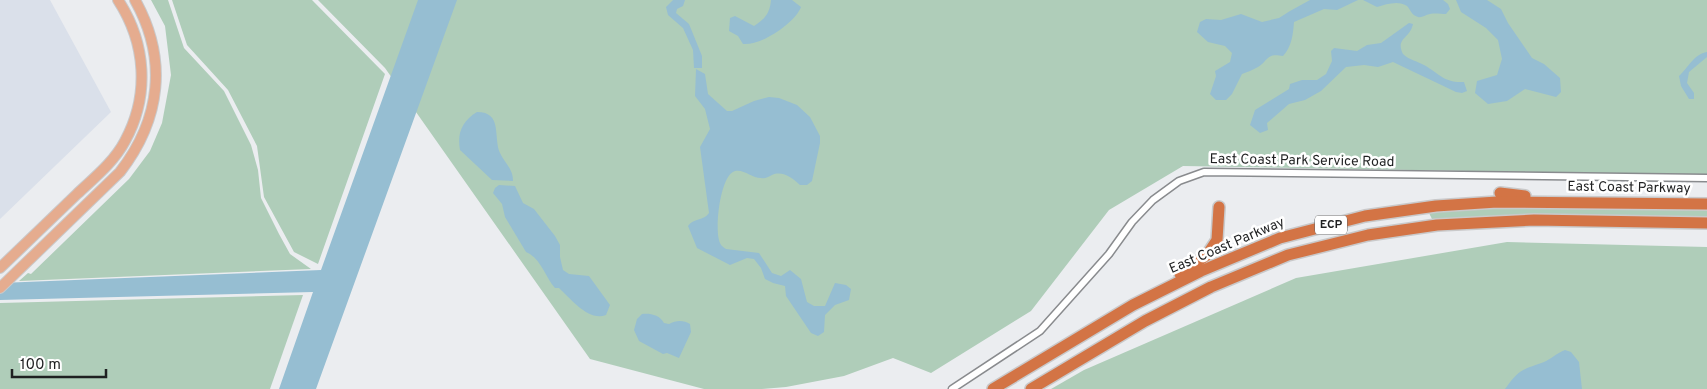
<svg xmlns="http://www.w3.org/2000/svg" width="1707" height="389" viewBox="0 0 1707 389" font-family="Overpass,sans-serif">
	<style>
		.built { fill: #dae0ea }
		.green { fill: #afcdb9 }
		.water { fill: #96bed2 }
		.lines { fill: none; stroke-linecap: round; stroke-linejoin: round }
		.street-casing { stroke: #898b8e; stroke-width: 9 }
		.primary-casing { stroke: #c9c9ca; stroke-width: 12 }
		.highway-casing { stroke: #c9c9ca; stroke-width: 14 }
		.street { stroke: #fff; stroke-width: 6 }
		.primary { stroke: #e5ac8f; stroke-width: 10 }
		.highway { stroke: #d37445; stroke-width: 11 }
		.labels { text-anchor: middle; dominant-baseline: central; stroke-width: 5; stroke-linejoin: round; paint-order: stroke }
		.shield { fill: #fff; stroke: #626364; stroke-width: 1 }
		.shield-label { font-size: 12px; font-weight: bold; fill: #1f2021 }
		.street-label { font-size: 14px; fill: #1f2021; stroke: #fff }
	</style>
	<rect width="100%" height="100%" fill="#ebedf0"/>
	<polygon class="built" points="0,0 50,0 111,112 0,219"/>
	<g class="green">
		<polygon points="151,0 168,0 184,48 224,91 251,145 258,170 261,198 279,234 290,254 311,269 19,281 28,273 31,274 129,179 150,151 162,123 171,75 165,26"/>
		<polygon points="172,0 312,0 385,74 318,264 294,252 264,197 257,146 228,90 187,45"/>
		<polygon points="318,0 1707,0 1707,175 1183,166 1109,210 1031,311 931,373 893,358 844,376 786,387 762,389 704,389 590,359 385,68"/>
		<polygon points="1588,207 1707,209 1707,217 1587,216 1432,219 1427,209"/>
		<polygon points="1507,242 1707,247 1707,389 1051,389 1084,370 1296,278"/>
		<polygon points="303,295 270,389 0,389 0,303"/>
	</g>
	<g class="water">
		<polygon points="418,0 457,0 316,389 279,389 313,292 0,300 0,283 321,270"/>
		<polygon points="673,0 685,0 683,6 677,9 676,13 689,24 702,56 702,68 694,68 693,50 683,28 668,15 666,7"/>
		<path d="M771,0H792L801,7C795,23 761,46 743,44L738,36L729,31L730,18L735,16L754,26C765,19 770,13 771,0Z"/>
		<path d="M1310,0H1358L1337,10L1324,9L1294,22C1293,34 1292,46 1283,56C1266,53 1269,60 1258,67C1253,70 1247,72 1242,74L1232,94L1226,100H1216L1210,94L1216,76L1215,71L1230,62L1232,53L1225,46L1208,42L1197,32L1200,22L1206,19L1221,20L1241,14L1262,22L1279,18L1290,11Z"/>
		<path d="M1363,0H1443L1448,4L1450,9L1446,14C1441,14 1435,13 1430,14C1425,15 1422,18 1418,17C1411,15 1411,10 1407,6C1399,0 1386,4 1377,7Z"/>
		<polygon points="1456,0 1487,0 1501,9 1508,23 1532,58 1544,64 1560,78 1561,92 1556,97 1525,89 1507,101 1488,104 1475,93 1477,81 1497,75 1502,59 1498,40 1486,28 1461,12"/>
		<path d="M1409,23L1413,24C1410,39 1395,38 1403,54C1409,60 1417,61 1424,65C1440,74 1444,83 1464,82L1467,91L1462,93L1456,92L1393,62L1378,67L1364,65L1346,67L1321,91L1305,100L1289,104L1267,123L1268,130L1260,133L1250,125L1255,110L1289,89L1290,84L1302,80H1317L1326,74L1332,61L1331,51L1334,48L1357,51L1367,45L1381,43Z"/>
		<path d="M1707,52V57L1689,72L1687,83L1694,93V99H1689L1681,86L1679,76C1688,68 1694,54 1707,52Z"/>
		<path d="M696,69L705,74L708,94L727,111H732L754,101L769,97L779,98L797,105L810,117L820,136V143L812,181L807,185H800C793,178 782,170 772,175C768,177 765,179 761,178C752,178 744,169 735,171C720,175 715,227 719,240C720,245 723,247 726,249L759,253L772,273L781,276L790,270L801,279L807,302L814,306H825L835,283L846,285L851,289L849,300L835,305L825,315L824,332L818,336L811,333L786,296L785,286L773,283L765,279L761,268L754,259L747,258L730,265L697,248L688,226C693,218 704,221 709,213L700,147L710,129L705,109L695,96Z"/>
		<path d="M477,112C503,112 493,137 500,153C505,164 513,168 513,181L492,180L460,150C457,133 462,121 477,112Z"/>
		<path d="M499,185L515,186L523,203L534,209L555,236L560,245V257L563,270L569,274L589,276L610,305L606,315C589,322 571,299 559,288H555C545,277 541,258 526,252L505,217L502,204L493,193L495,188Z"/>
		<path d="M642,314C650,313 660,315 664,323L669,324C676,320 684,320 690,324L691,332L679,358L667,353L663,354L639,341L634,330L637,319Z"/>
		<path d="M1565,350L1571,352L1579,362L1582,389H1505C1519,369 1522,370 1544,362C1551,359 1557,353 1565,350Z"/>
	</g>
	<g class="lines">
		<defs>
			<polyline id="street" points="952,389 1040,331 1109,254 1132,222 1153,200 1179,181 1204,172 1707,178"/>
			<g id="primary">
				<path d="M0,268C26,243 51,219 77,194C94,178 114,162 125,141C150,95 146,43 118,0"/>
				<path d="M0,288L120,172C161,119 168,59 135,0"/>
			</g>
			<g id="highway">
				<polyline points="1500,193 1525,196"/>
				<polyline points="1180,274 1207,255 1217,240 1219,207"/>
				<polyline points="993,389 1133,305 1201,271 1280,238 1365,216 1436,206 1497,202 1707,204"/>
				<polyline points="1031,389 1145,321 1211,287 1288,255 1368,235 1437,225 1534,220 1707,223"/>
			</g>
		</defs>
		<use href="#street" class="street-casing"/>
		<use href="#primary" class="primary-casing"/>
		<use href="#highway" class="highway-casing"/>
		<use href="#street" class="street"/>
		<use href="#primary" class="primary"/>
		<use href="#highway" class="highway"/>
	</g>
	<g class="labels">
		<rect class="shield" x="1315" y="215.5" width="32" height="19" rx="4"/>
		<g class="shield-label">
			<text x="1331" y="225">ECP</text>
		</g>
		<g class="street-label">
			<text transform="translate(1302 161) rotate(1)">East Coast Park Service Road</text>
			<text transform="translate(1629 188) rotate(1)">East Coast Parkway</text>
			<text transform="translate(1227 246) rotate(-23)">East Coast Parkway</text>
		</g>
	</g>
	<path d="M12 369v8h94v-8" fill="none" stroke="#1f2021" stroke-width="2.5"/>
	<text x="20" y="369" font-size="15" fill="#1f2021" stroke="#ffffff" stroke-width="4" paint-order="stroke">100 m</text>
</svg>
